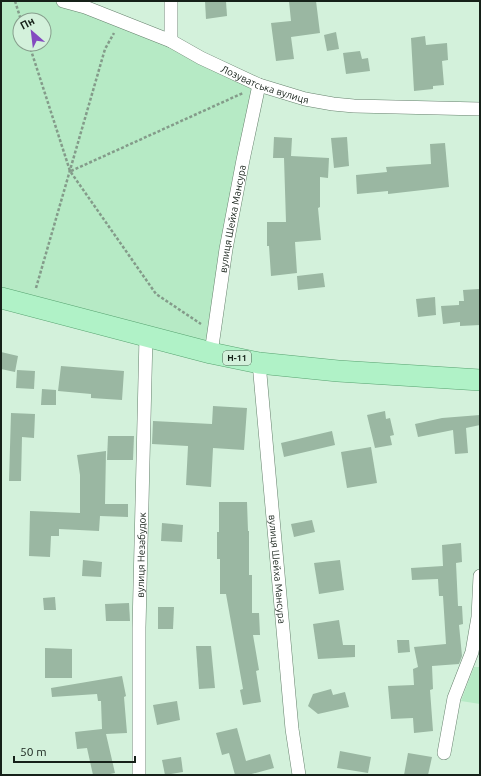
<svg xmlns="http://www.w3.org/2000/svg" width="481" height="776" viewBox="0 0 481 776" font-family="Ubuntu,sans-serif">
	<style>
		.green { fill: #b6eac5; fill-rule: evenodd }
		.building { fill: #9ab7a2 }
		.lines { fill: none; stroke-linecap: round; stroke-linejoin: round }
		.street-casing { stroke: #67826e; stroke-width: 14 }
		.primary-casing { stroke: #58a371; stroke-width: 22 }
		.path { stroke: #849b8a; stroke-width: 2.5; stroke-dasharray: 3 2; stroke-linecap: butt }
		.street { stroke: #fff; stroke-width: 13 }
		.primary { stroke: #b0f2c7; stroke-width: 21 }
		.labels { text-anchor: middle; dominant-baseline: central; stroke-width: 3; stroke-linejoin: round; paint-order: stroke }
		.shield { fill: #d3f1db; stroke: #4f5f53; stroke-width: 1 }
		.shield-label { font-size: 9px; font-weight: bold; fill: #162119 }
		.street-label { font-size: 10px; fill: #162119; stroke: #d3f1db }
	</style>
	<rect width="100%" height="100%" fill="#d3f1db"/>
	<g class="green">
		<path d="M1,1H63L259,85L211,353L1,298ZM20,20H44V44H20Z"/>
		<polygon points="474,667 480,667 480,704 461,701"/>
	</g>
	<g class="building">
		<polygon points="205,1 226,1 227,16 206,19"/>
		<polygon points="289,1 316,1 320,33 291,37 294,59 276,61 271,23 291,21"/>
		<polygon points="336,32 339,49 327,51 324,35"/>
		<polygon points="425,36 426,45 447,43 448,60 442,61 444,85 433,86 433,89 414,91 411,38"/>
		<polygon points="360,51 362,59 368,58 370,71 346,74 343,53"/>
		<polygon points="274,137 292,138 291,156 329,158 328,178 320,177 320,207 318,208 321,240 295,242 297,273 271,276 269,246 267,246 267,222 286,222 284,158 273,158"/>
		<polygon points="347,137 349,166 334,168 331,138"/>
		<polygon points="445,143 449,187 388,194 388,191 357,194 356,175 387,172 386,167 431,164 430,144"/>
		<polygon points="323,273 325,287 298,290 297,276"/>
		<polygon points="479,289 480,325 460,326 460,322 443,324 441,306 459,305 459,301 464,301 463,290"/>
		<polygon points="435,297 436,315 418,317 416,299"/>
		<polygon points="1,352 18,356 15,372 1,369"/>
		<polygon points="61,366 124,371 122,400 91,398 91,394 58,391"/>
		<polygon points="17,370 35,371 34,389 16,388"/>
		<polygon points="42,389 56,390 56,405 41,405"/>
		<polygon points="213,406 247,408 244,450 213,448 211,487 186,485 188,446 152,444 153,421 212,424"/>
		<polygon points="385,411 386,419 390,418 394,435 390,436 392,445 375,448 367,415"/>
		<polygon points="11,413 35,414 34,438 22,437 21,481 9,481"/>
		<polygon points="480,415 480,425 466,428 468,453 455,454 453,430 418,437 415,424 442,418"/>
		<polygon points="332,431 335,445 284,457 281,443"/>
		<polygon points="108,436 134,436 133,460 107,460"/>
		<polygon points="371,447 377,483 347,488 341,452"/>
		<polygon points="106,451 105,504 128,504 128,517 100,516 99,531 59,529 59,536 51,536 50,557 29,556 30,511 80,513 80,475 77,455"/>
		<polygon points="219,502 247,502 248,531 249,531 249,575 252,575 252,613 259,613 260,635 253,635 259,670 256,671 261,702 243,705 240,690 243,689 226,594 220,594 220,559 217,559 217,532 219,532"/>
		<polygon points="312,520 315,532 294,537 291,524"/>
		<polygon points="162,523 183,525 182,542 161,541"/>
		<polygon points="461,543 462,562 456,563 458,606 462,606 463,624 459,625 462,656 459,664 432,666 433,689 430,690 433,731 414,733 413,718 391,719 388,686 414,685 413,669 418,667 414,647 446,644 443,596 439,596 438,579 412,580 411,568 443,566 442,545"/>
		<polygon points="83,560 102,562 101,577 82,576"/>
		<polygon points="340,560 344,590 319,594 314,563"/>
		<polygon points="55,597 56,610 44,610 43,598"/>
		<polygon points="129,603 130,621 106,621 105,604"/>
		<polygon points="158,607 174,607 173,629 158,629"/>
		<polygon points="339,620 343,645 355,645 355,657 318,659 313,624"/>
		<polygon points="397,640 409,640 410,652 398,653"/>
		<polygon points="196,646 211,646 215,688 199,689"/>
		<polygon points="45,648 72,649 72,678 45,678"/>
		<polygon points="122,676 126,696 124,697 127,733 106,734 115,773 105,775 93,775 87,748 77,749 75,732 102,729 101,701 98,701 97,694 52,697 51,688"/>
		<polygon points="331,689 333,695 345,692 349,707 318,714 308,706 313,694"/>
		<polygon points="177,701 180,720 157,725 153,705"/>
		<polygon points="237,728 246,761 270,754 274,768 248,775 235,775 229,753 222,755 216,733"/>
		<polygon points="340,751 371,757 368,773 337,768"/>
		<polygon points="408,753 432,757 428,775 404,775"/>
		<polygon points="181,757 183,772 165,775 162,760"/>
	</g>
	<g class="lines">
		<defs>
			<g id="street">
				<path id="s1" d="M63,1L85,7L171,41L201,58L259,85L305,99L333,104L354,106L480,109"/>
				<polyline points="171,41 171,1"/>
				<path id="s2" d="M211,353L226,249L243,160L259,85"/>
				<path id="s3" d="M259,363L292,729L299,775"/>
				<polyline points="444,753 454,698 472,652 478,617 480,576"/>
				<path id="s4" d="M139,775V628L146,336"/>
			</g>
			<polyline id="primary" points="1,298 211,353 259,363 338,371 480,380"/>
		</defs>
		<use href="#street" class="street-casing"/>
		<use href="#primary" class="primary-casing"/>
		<g class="path">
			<polyline points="15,1 21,20"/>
			<polyline points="29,44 70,171 156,294 201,324"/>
			<polyline points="71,171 243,93"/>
			<polyline points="36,288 105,49 114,33"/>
		</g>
		<use href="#street" class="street"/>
		<use href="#primary" class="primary"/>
	</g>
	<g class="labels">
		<rect class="shield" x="223" y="351" width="28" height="14" rx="3"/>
		<g class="shield-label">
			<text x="237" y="358">Н-11</text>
		</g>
		<g class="street-label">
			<text stroke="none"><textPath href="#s1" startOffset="219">Лозуватська вулиця</textPath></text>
			<text stroke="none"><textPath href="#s2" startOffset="136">вулиця Шейха Мансура</textPath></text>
			<text stroke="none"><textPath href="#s4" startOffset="220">вулиця Незабудок</textPath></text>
			<text stroke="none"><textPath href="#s3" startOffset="207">вулиця Шейха Мансура</textPath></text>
		</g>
	</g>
	<rect width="481" height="776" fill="none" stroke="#162119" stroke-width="4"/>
	<g transform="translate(32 32) rotate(332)"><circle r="19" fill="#d3f1db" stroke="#879e8d"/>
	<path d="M0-3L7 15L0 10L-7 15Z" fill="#844ac0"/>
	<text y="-6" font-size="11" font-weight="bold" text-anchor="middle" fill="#162119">Пн</text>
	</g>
	<path d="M14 756v6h121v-6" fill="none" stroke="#162119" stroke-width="2"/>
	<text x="20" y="756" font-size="12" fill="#162119" stroke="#d3f1db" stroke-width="3" paint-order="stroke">50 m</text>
</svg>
